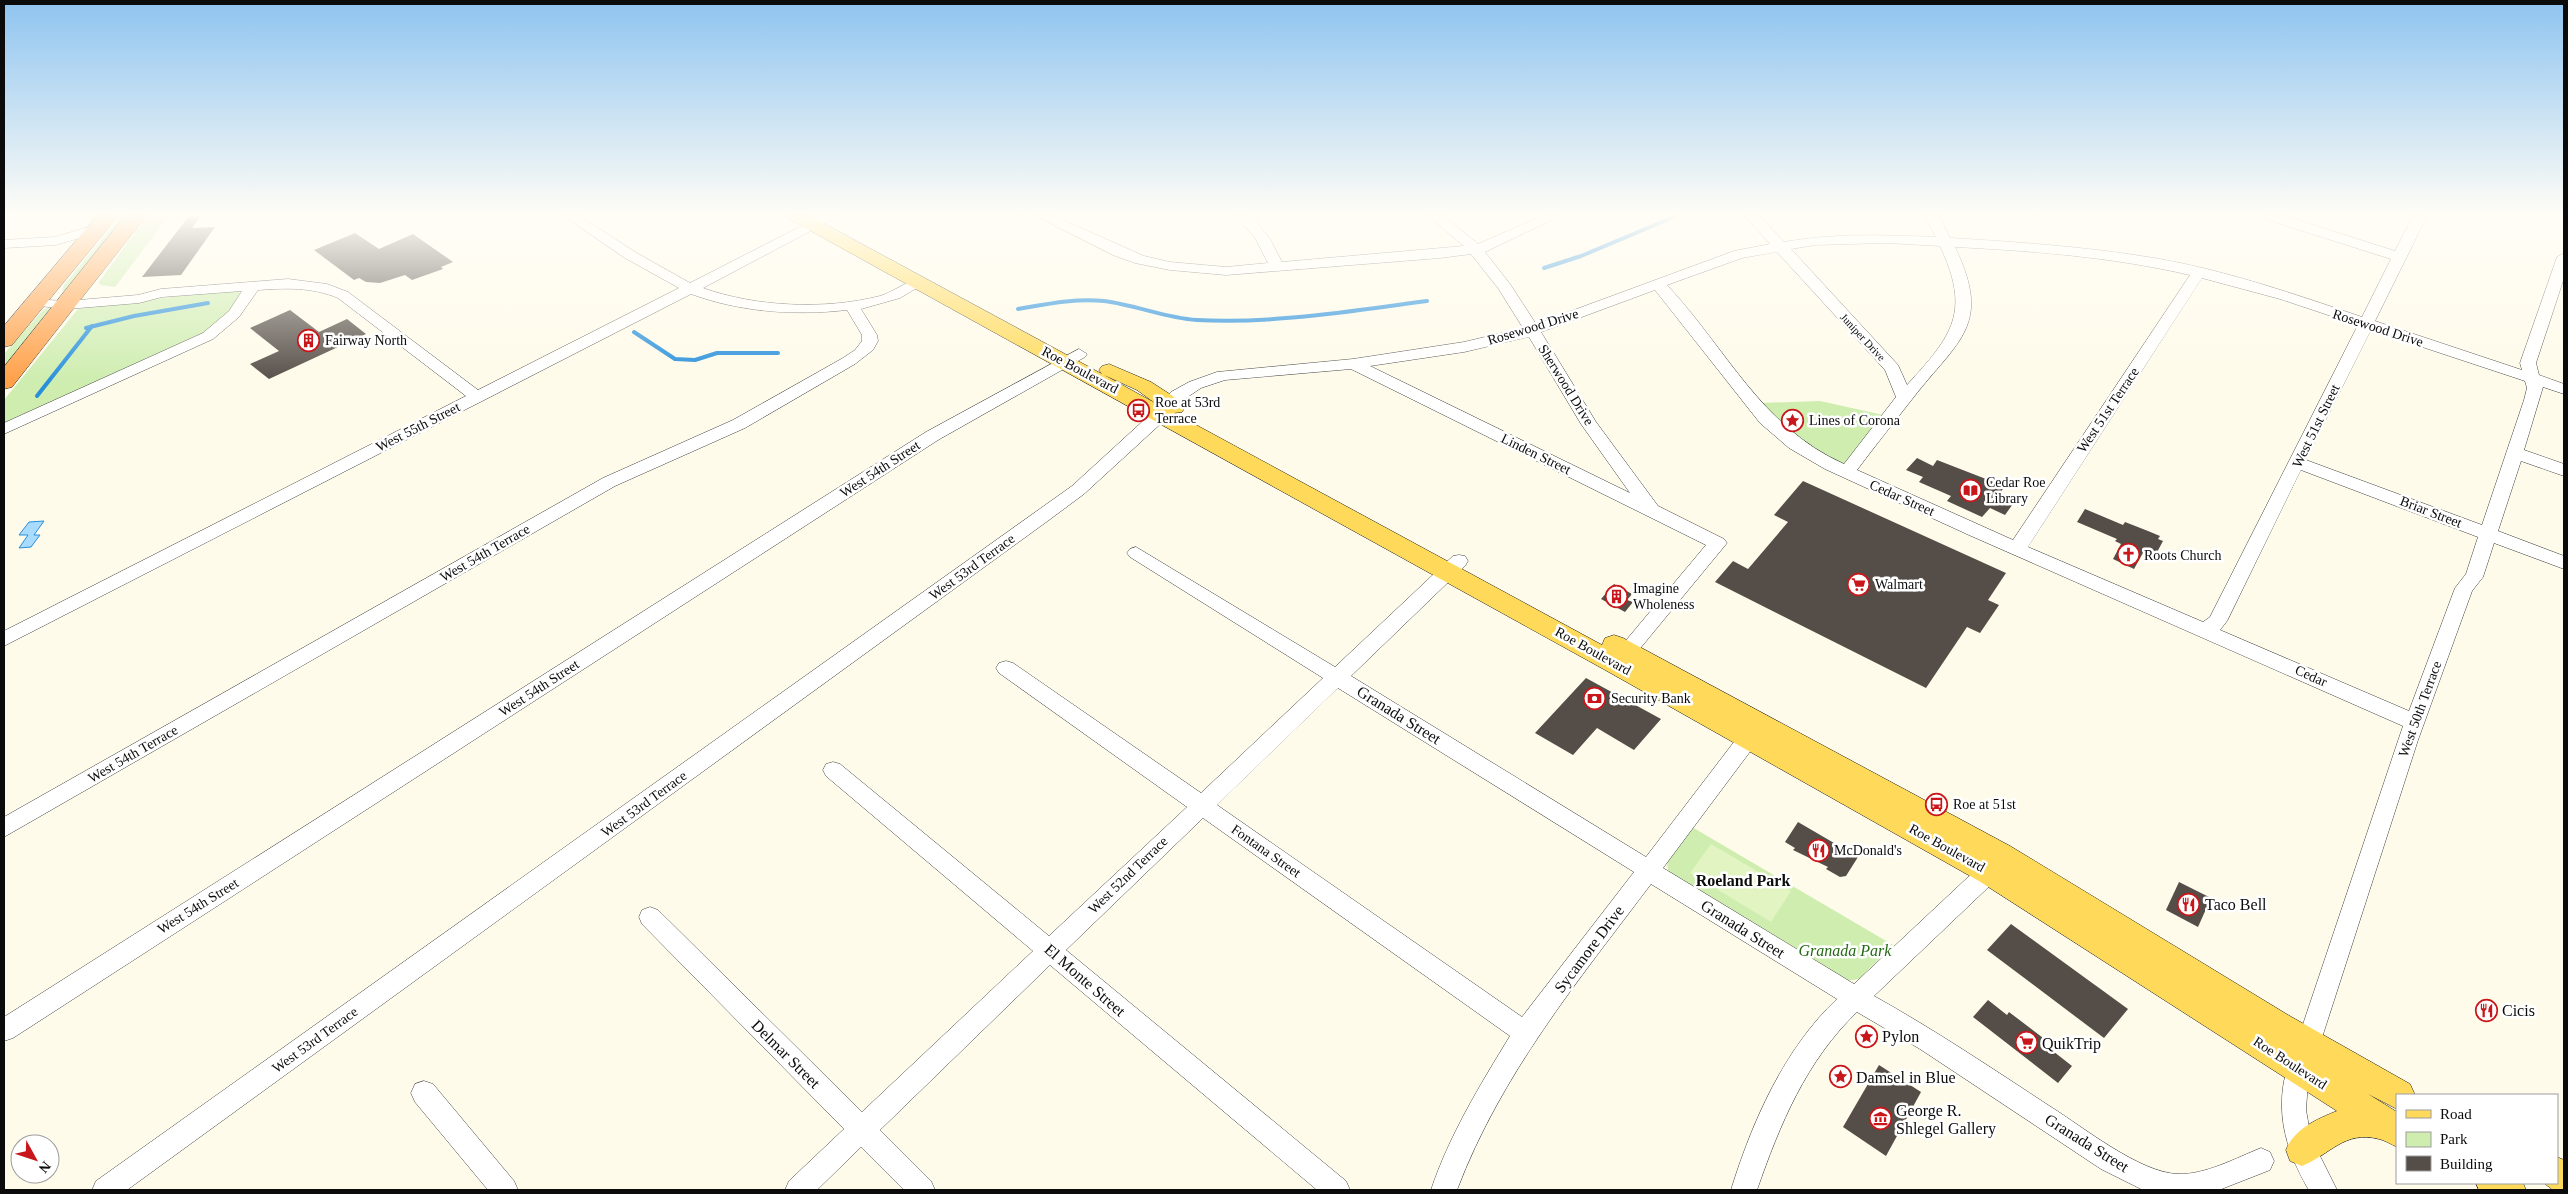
<svg xmlns="http://www.w3.org/2000/svg" width="2568" height="1194" viewBox="0 0 2568 1194" font-family="Georgia,serif">
	<style>
		.green { fill: #ceedaf }
		.pitch { fill: #e1f4c2 }
		.water { fill: #a8dbfd; stroke: #278fdb }
		.lines { fill: none; stroke-linecap: round; stroke-linejoin: round }
		.stream { stroke: #278fdb; stroke-width: 4 }
		.building { fill: #554d47 }
		.minor-casing { stroke: #3e3e3e; stroke-width: 1 }
		.major-casing { stroke: #1c1c1c; stroke-width: 1 }
		.highway-casing { stroke: #1c1c1c; stroke-width: 1 }
		.minor { fill: #fff; fill-rule: evenodd }
		.major { fill: #ffda5a; fill-rule: evenodd }
		.highway { fill: #ffa048; fill-rule: evenodd }
		.labels { text-anchor: middle; dominant-baseline: central; stroke-width: 5; stroke-linejoin: round; paint-order: stroke }
		.far-street-label { font-size: 11px; fill: #0b0b0b; stroke: #fff }
		.street-label { font-size: 14px; fill: #0b0b0b; stroke: #fff }
		.poi-label { font-size: 14px; fill: #0b0b0b; stroke: #fff; text-anchor: start }
		.near-street-label { font-size: 16px; fill: #0b0b0b; stroke: #fff }
		.quarter-label { font-size: 16px; font-weight: bold; fill: #0b0b0b; stroke: #fff }
		.near-poi-label { font-size: 16px; fill: #0b0b0b; stroke: #fff; text-anchor: start }
		.near-park-label { font-size: 16px; font-style: italic; fill: #256916; stroke: #fff }
	</style>
	<rect width="100%" height="100%" fill="#fffbea"/>
	<g class="green">
		<polygon points="121,216 130,216 65,291 62,291 64,285"/>
		<polygon points="147,216 172,216 164,222 115,287 100,285 99,282"/>
		<path d="M235,291L240,293C239,308 217,323 207,332L4,425V400L78,309L170,297Z"/>
		<polygon points="54,306 54,312 4,372 4,354 43,310"/>
		<polygon points="1820,401 1888,416 1848,466 1799,442 1759,403"/>
		<path d="M1692,827L1893,945L1859,979L1846,981L1670,874C1660,858 1682,839 1692,827Z"/>
	</g>
	<polygon class="pitch" points="1711,844 1791,891 1771,922 1690,873"/>
	<polygon class="water" points="44,521 34,535 40,535 31,547 19,548 28,535 19,535 29,522"/>
	<g class="lines">
		<g class="stream">
			<polyline points="1544,268 1581,256 1676,216"/>
			<path d="M1018,309C1047,304 1075,298 1104,301C1136,305 1165,318 1197,320C1274,324 1351,311 1427,301"/>
			<polyline points="86,328 134,316 208,303"/>
			<polyline points="634,332 675,359 695,360 717,353 778,353"/>
			<polyline points="37,396 92,326"/>
		</g>
	</g>
	<g class="building">
		<polygon points="189,216 201,216 192,228 215,227 181,275 142,277"/>
		<polygon points="355,233 379,249 413,234 453,262 441,267 443,269 412,280 405,275 380,283 366,282 359,278 354,280 314,250"/>
		<polygon points="290,310 319,332 347,319 366,334 269,379 250,364 279,351 250,328"/>
		<polygon points="1917,458 1933,466 1937,460 2004,486 2000,495 2015,501 2005,515 1990,508 1982,517 1947,501 1951,496 1919,482 1923,477 1906,470"/>
		<polygon points="1803,481 2006,573 1988,600 1999,605 1980,633 1967,627 1926,688 1715,582 1733,561 1748,569 1788,522 1774,515"/>
		<polygon points="2085,509 2123,525 2125,522 2148,531 2160,536 2158,539 2163,541 2155,556 2144,551 2134,569 2113,559 2121,544 2115,541 2117,539 2077,522"/>
		<polygon points="1614,584 1632,594 1627,600 1633,602 1625,612 1601,599"/>
		<polygon points="1586,678 1661,719 1634,750 1597,728 1573,755 1535,733"/>
		<polygon points="1798,822 1858,857 1846,876 1840,877 1826,869 1828,867 1793,850 1795,848 1785,842"/>
		<polygon points="2179,882 2211,898 2198,927 2166,910"/>
		<polygon points="2011,924 2128,1009 2104,1038 1987,950"/>
		<polygon points="1988,1000 2007,1015 2009,1012 2047,1041 2044,1044 2072,1066 2058,1083 1973,1017"/>
		<polygon points="1879,1065 1921,1092 1886,1156 1843,1127"/>
	</g>
	<g class="lines">
		<defs>
			<g id="minor">
				<path d="M564,216H580L635,252L690,283L821,216H839L703,288C756,307 825,310 880,296C893,292 905,282 918,279L925,283L900,298L861,309L877,335L878,341L873,350L855,364L745,428L615,486L4,837V817L603,478L733,420L843,358L855,350L862,341V335L847,310C795,316 740,312 691,294L4,646V631L466,396L338,298C312,287 285,288 258,290L239,317L213,339L4,434V423L203,333L229,311L242,291L162,297L139,303L67,309L30,305L28,302L30,299L67,301L138,295L161,289L288,279L327,284L348,292L478,390L679,288L625,258Z"/>
				<path d="M1036,216H1054L1144,256L1170,262L1226,267L1268,263L1254,236L1235,216H1251L1253,218L1270,239L1282,262L1464,246L1428,216H1444L1478,244L1542,216H1560L1485,252L1510,284L1536,324L1734,251L1770,244L1745,216H1760L1784,242C1834,233 1885,235 1936,237L1925,216H1939L1950,238C2019,242 2087,247 2154,258C2225,270 2294,294 2362,317L2391,259L2265,219L2263,216H2285L2395,251L2413,216H2427L2375,321L2522,370L2520,363L2557,257L2564,253V278L2536,363L2539,375L2564,384V394L2543,387L2524,450L2564,464V476L2521,461L2498,531L2564,556V569L2494,543L2483,577L2472,591L2418,740L2308,1081L2306,1110L2311,1138L2337,1190H2309L2307,1187C2288,1153 2277,1120 2284,1081L2403,726L1969,535L1825,469L1789,448L1760,423L1655,290L1541,332L1596,422L1658,506L1724,539L1727,543L1624,668L1617,670L1610,668L1607,663L1706,545L1351,369L1225,380L1201,388L1183,400L1167,418L1084,494L1049,520L127,1190H92L96,1181L1072,486L1155,410L1171,392L1189,382L1217,372L1353,359L1464,342L1523,328L1498,288L1471,254L1440,258L1226,275L1170,270L1135,263L1113,255ZM1887,243L1940,246C1971,312 1953,335 1907,385L1898,365L1791,249L1815,245ZM1955,247C2034,251 2112,257 2190,275L2013,540L1857,470C1875,446 1895,421 1913,398C1958,340 1993,326 1955,247ZM1777,252L1885,370L1896,397L1844,464C1760,426 1727,349 1667,285L1742,258ZM2202,278L2280,299L2358,325L2210,617L2203,622L2028,547ZM2371,330L2525,381L2527,388L2524,400L2482,525L2306,460ZM1529,337L1581,424L1630,493L1370,366L1464,352ZM2301,470L2478,537L2466,574L2455,588L2409,711L2220,630L2227,621Z"/>
				<polygon points="98,224 103,225 105,228 103,231 56,245 4,248 4,240 55,237"/>
				<polygon points="1079,349 1087,354 1085,357 938,440 13,1038 4,1041 4,1017 926,432"/>
				<path d="M1136,547L1335,667L1453,556L1459,555L1465,556L1468,561L1465,566L1351,676L1646,857L1750,721L1757,719L1764,721L1767,727L1764,733L1663,868L1854,984L1981,865C1988,855 1991,850 2004,854L2007,861L1997,879L1874,996C1935,1030 1993,1069 2051,1107C2083,1127 2140,1173 2178,1174C2205,1175 2236,1158 2261,1148L2270,1152L2274,1161L2270,1170L2219,1190H2143L2101,1169L1920,1049L1857,1012C1806,1061 1780,1124 1757,1190H1731C1752,1122 1784,1049 1837,999L1651,884C1578,981 1501,1074 1457,1190H1431C1449,1136 1480,1085 1510,1036L1203,818L1066,950L1346,1181L1350,1190H1317L1050,965L880,1130L931,1181L935,1190H904L861,1147L817,1190H785L789,1181L844,1129L642,924L639,917L642,910L650,907L658,910L862,1112L1033,951L826,776L823,770L826,764L833,762L840,764L1049,936L1187,807L999,673L996,668L999,663L1006,661L1013,663L1201,793L1323,678L1130,557L1127,553L1130,549ZM1338,688L1634,872L1522,1017L1217,805Z"/>
				<polygon points="424,1081 433,1084 514,1181 518,1190 488,1190 415,1102 411,1093 415,1084"/>
			</g>
			<g id="major">
				<path d="M788,216H810L1102,374L1099,370L1102,366L1109,364L1151,382L1182,402L1185,407L1182,412L1174,413L1602,645L1605,638L1614,635L1623,638L2010,846L2288,1015L2410,1084L2415,1095H2397V1109L2368,1094L2397,1112V1147C2391,1144 2384,1140 2379,1139C2344,1130 2330,1155 2302,1166L2290,1161L2286,1150C2294,1129 2317,1119 2337,1111L1979,881L1607,671L791,220ZM1104,375L1137,390L1155,403Z"/>
				<polygon points="2557,1157 2564,1160 2564,1190 2553,1190 2544,1183 2557,1183"/>
				<polygon points="2476,1183 2523,1183 2526,1190 2479,1190"/>
			</g>
			<g id="highway">
				<polygon points="97,216 118,216 12,345 4,347 4,326"/>
				<polygon points="125,216 146,216 12,387 4,389 4,367"/>
			</g>
		</defs>
		<use href="#minor" class="minor-casing"/>
		<use href="#major" class="major-casing"/>
		<use href="#highway" class="highway-casing"/>
		<use href="#minor" class="minor"/>
		<use href="#major" class="major"/>
		<use href="#highway" class="highway"/>
	</g>
	<linearGradient id="sky" x2="0" y2="1"><stop stop-color="#8ec4f0"/><stop offset="0.56" stop-color="#fffdf6"/><stop offset="1" stop-color="#fffdf6" stop-opacity="0"/></linearGradient>
	<rect width="2568" height="383" fill="url(#sky)"/>
	<defs>
		<symbol id="building-ring" viewBox="-11 -11 22 22"><circle r="9.5" fill="#fff" stroke="#c9161a" stroke-width="1.5"/><path d="M-4-6H4V6H1V3H-1V6H-4ZM-2.5-4.3h1.7v1.8h-1.7ZM.8-4.3h1.7v1.8H.8ZM-2.5-1h1.7V.8h-1.7ZM.8-1h1.7V.8H.8Z" fill="#c9161a"/></symbol>
		<symbol id="bus-ring" viewBox="-11 -11 22 22"><circle r="9.5" fill="#fff" stroke="#c9161a" stroke-width="1.5"/><path d="M-5-6H5V4H4V6H2V4H-2V6H-4V4H-5ZM-3.5-4V0h7V-4ZM-3.5 1.2v1.5H-2V1.2ZM2 1.2v1.5H3.5V1.2Z" fill="#c9161a"/></symbol>
		<symbol id="sight-ring" viewBox="-11 -11 22 22"><circle r="9.5" fill="#fff" stroke="#c9161a" stroke-width="1.5"/><path d="M0-6L1.8-2.2L6-1.7L2.9 1.2L3.7 5.4L0 3.3L-3.7 5.4L-2.9 1.2L-6-1.7L-1.8-2.2Z" fill="#c9161a"/></symbol>
		<symbol id="library-ring" viewBox="-11 -11 22 22"><circle r="9.5" fill="#fff" stroke="#c9161a" stroke-width="1.5"/><path d="M-6-4Q-3-5.5-.7-3.5V5Q-3 3-6 4ZM6-4Q3-5.5 .7-3.5V5Q3 3 6 4Z" fill="#c9161a"/></symbol>
		<symbol id="church-ring" viewBox="-11 -11 22 22"><circle r="9.5" fill="#fff" stroke="#c9161a" stroke-width="1.5"/><path d="M-1.2-6h2.4v3.5h3.3v2.4h-3.3V6h-2.4V-.1h-3.3v-2.4h3.3Z" fill="#c9161a"/></symbol>
		<symbol id="supermarket-ring" viewBox="-11 -11 22 22"><circle r="9.5" fill="#fff" stroke="#c9161a" stroke-width="1.5"/><path d="M-6-5.5h2.5l.6 2H6L4.5 2H-2.5L-4.4-4H-6ZM-1.5 3.2a1.3 1.3 0 1 0 .1 0ZM3 3.2a1.3 1.3 0 1 0 .1 0Z" fill="#c9161a"/></symbol>
		<symbol id="bank-ring" viewBox="-11 -11 22 22"><circle r="9.5" fill="#fff" stroke="#c9161a" stroke-width="1.5"/><path d="M-6-4H6V4H-6ZM0-2.3a2.3 2.3 0 1 0 0 4.6a2.3 2.3 0 1 0 0-4.6Z" fill="#c9161a"/></symbol>
		<symbol id="restaurant-ring" viewBox="-11 -11 22 22"><circle r="9.5" fill="#fff" stroke="#c9161a" stroke-width="1.5"/><path d="M-5-6h1v4h1v-4h1v4h1v-4h1v5L-1.5 .5V6h-2V.5L-5-1ZM5-6V6H3V1.5H1.5Q1.5-4 5-6Z" fill="#c9161a"/></symbol>
		<symbol id="museum-ring" viewBox="-11 -11 22 22"><circle r="9.5" fill="#fff" stroke="#c9161a" stroke-width="1.5"/><path d="M0-6L6-3V-2H-6V-3ZM-5-1h2V3h-2ZM-1-1h2V3h-2ZM3-1h2V3H3ZM-6 4H6V6H-6Z" fill="#c9161a"/></symbol>
	</defs>
	<g fill-rule="evenodd">
		<use href="#building-ring" x="296" y="328" width="25" height="25"/>
		<use href="#bus-ring" x="1126" y="398" width="25" height="25"/>
		<use href="#sight-ring" x="1780" y="408" width="25" height="25"/>
		<use href="#library-ring" x="1958" y="478" width="25" height="25"/>
		<use href="#church-ring" x="2116" y="542" width="25" height="25"/>
		<use href="#supermarket-ring" x="1846" y="572" width="25" height="25"/>
		<use href="#building-ring" x="1604" y="584" width="25" height="25"/>
		<use href="#bank-ring" x="1582" y="686" width="25" height="25"/>
		<use href="#bus-ring" x="1924" y="792" width="25" height="25"/>
		<use href="#restaurant-ring" x="1806" y="838" width="25" height="25"/>
		<use href="#restaurant-ring" x="2176" y="892" width="25" height="25"/>
		<use href="#restaurant-ring" x="2474" y="998" width="25" height="25"/>
		<use href="#sight-ring" x="1854" y="1024" width="25" height="25"/>
		<use href="#supermarket-ring" x="2014" y="1030" width="25" height="25"/>
		<use href="#sight-ring" x="1828" y="1064" width="25" height="25"/>
		<use href="#museum-ring" x="1868" y="1106" width="25" height="25"/>
	</g>
	<g class="labels">
		<g class="far-street-label">
			<text transform="translate(1863 337) rotate(47)">Juniper Drive</text>
		</g>
		<g class="street-label">
			<text transform="translate(1533 327) rotate(-17)">Rosewood Drive</text>
			<text transform="translate(2378 328) rotate(18)">Rosewood Drive</text>
			<text transform="translate(1080 370) rotate(28)">Roe Boulevard</text>
			<text transform="translate(1566 385) rotate(58)">Sherwood Drive</text>
			<text transform="translate(2108 410) rotate(-56)">West 51st Terrace</text>
			<text transform="translate(2316 426) rotate(-64)">West 51st Street</text>
			<text transform="translate(418 427) rotate(-27)">West 55th Street</text>
			<text transform="translate(1536 454) rotate(26)">Linden Street</text>
			<text transform="translate(880 469) rotate(-33)">West 54th Street</text>
			<text transform="translate(1902 498) rotate(24)">Cedar Street</text>
			<text transform="translate(2431 512) rotate(21)">Briar Street</text>
			<text transform="translate(485 553) rotate(-30)">West 54th Terrace</text>
			<text transform="translate(972 567) rotate(-36)">West 53rd Terrace</text>
			<text transform="translate(1593 651) rotate(29)">Roe Boulevard</text>
			<text transform="translate(2311 676) rotate(24)">Cedar</text>
			<text transform="translate(539 688) rotate(-33)">West 54th Street</text>
			<text transform="translate(2420 709) rotate(-70)">West 50th Terrace</text>
			<text transform="translate(133 754) rotate(-30)">West 54th Terrace</text>
			<text transform="translate(644 804) rotate(-36)">West 53rd Terrace</text>
			<text transform="translate(1947 848) rotate(29)">Roe Boulevard</text>
			<text transform="translate(1266 851) rotate(35)">Fontana Street</text>
			<text transform="translate(1128 875) rotate(-44)">West 52nd Terrace</text>
			<text transform="translate(198 906) rotate(-32)">West 54th Street</text>
			<text transform="translate(315 1040) rotate(-36)">West 53rd Terrace</text>
			<text transform="translate(2290 1063) rotate(33)">Roe Boulevard</text>
		</g>
		<g class="poi-label">
			<text x="325" y="340">Fairway North</text>
			<text x="1155" y="402">Roe at 53rd<tspan x="1155" dy="16">Terrace</tspan></text>
			<text x="1809" y="420">Lines of Corona</text>
			<text x="1986" y="482">Cedar Roe<tspan x="1986" dy="16">Library</tspan></text>
			<text x="2144" y="555">Roots Church</text>
			<text x="1875" y="584">Walmart</text>
			<text x="1633" y="588">Imagine<tspan x="1633" dy="16">Wholeness</tspan></text>
			<text x="1611" y="698">Security Bank</text>
			<text x="1953" y="804">Roe at 51st</text>
			<text x="1834" y="850">McDonald's</text>
		</g>
		<g class="near-street-label">
			<text transform="translate(1399 715) rotate(32)">Granada Street</text>
			<text transform="translate(1743 929) rotate(32)">Granada Street</text>
			<text transform="translate(1589 949) rotate(-53)">Sycamore Drive</text>
			<text transform="translate(1085 980) rotate(41)">El Monte Street</text>
			<text transform="translate(786 1054) rotate(45)">Delmar Street</text>
			<text transform="translate(2087 1143) rotate(32)">Granada Street</text>
		</g>
		<g class="quarter-label">
			<text x="1743" y="880">Roeland Park</text>
		</g>
		<g class="near-poi-label">
			<text x="2205" y="904">Taco Bell</text>
			<text x="2502" y="1010">Cicis</text>
			<text x="1882" y="1036">Pylon</text>
			<text x="2042" y="1043">QuikTrip</text>
			<text x="1856" y="1077">Damsel in Blue</text>
			<text x="1896" y="1110">George R.<tspan x="1896" dy="18">Shlegel Gallery</tspan></text>
		</g>
		<g class="near-park-label">
			<text x="1845" y="950">Granada Park</text>
		</g>
	</g>
	<rect width="2568" height="1194" fill="none" stroke="#0b0b0b" stroke-width="10"/>
	<rect x="2396" y="1094" width="162" height="90" fill="#ffffff" stroke="#9d9d9d"/>
	<rect x="2406" y="1110" width="25" height="8" fill="#ffda5a" stroke="#9d9d9d"/>
	<text x="2440" y="1119" font-size="15" fill="#0b0b0b">Road</text>
	<rect x="2406" y="1132" width="25" height="15" fill="#ceedaf" stroke="#9d9d9d"/>
	<text x="2440" y="1144" font-size="15" fill="#0b0b0b">Park</text>
	<rect x="2406" y="1156" width="25" height="15" fill="#554d47" stroke="#9d9d9d"/>
	<text x="2440" y="1169" font-size="15" fill="#0b0b0b">Building</text>
	<g transform="translate(35 1159) rotate(130)"><circle r="24" fill="#ffffff" stroke="#9d9d9d"/>
	<path d="M0-4L9 19L0 12L-9 19Z" fill="#c9161a"/>
	<text y="-8" font-size="14" font-weight="bold" text-anchor="middle" fill="#0b0b0b">N</text>
	</g>
</svg>
